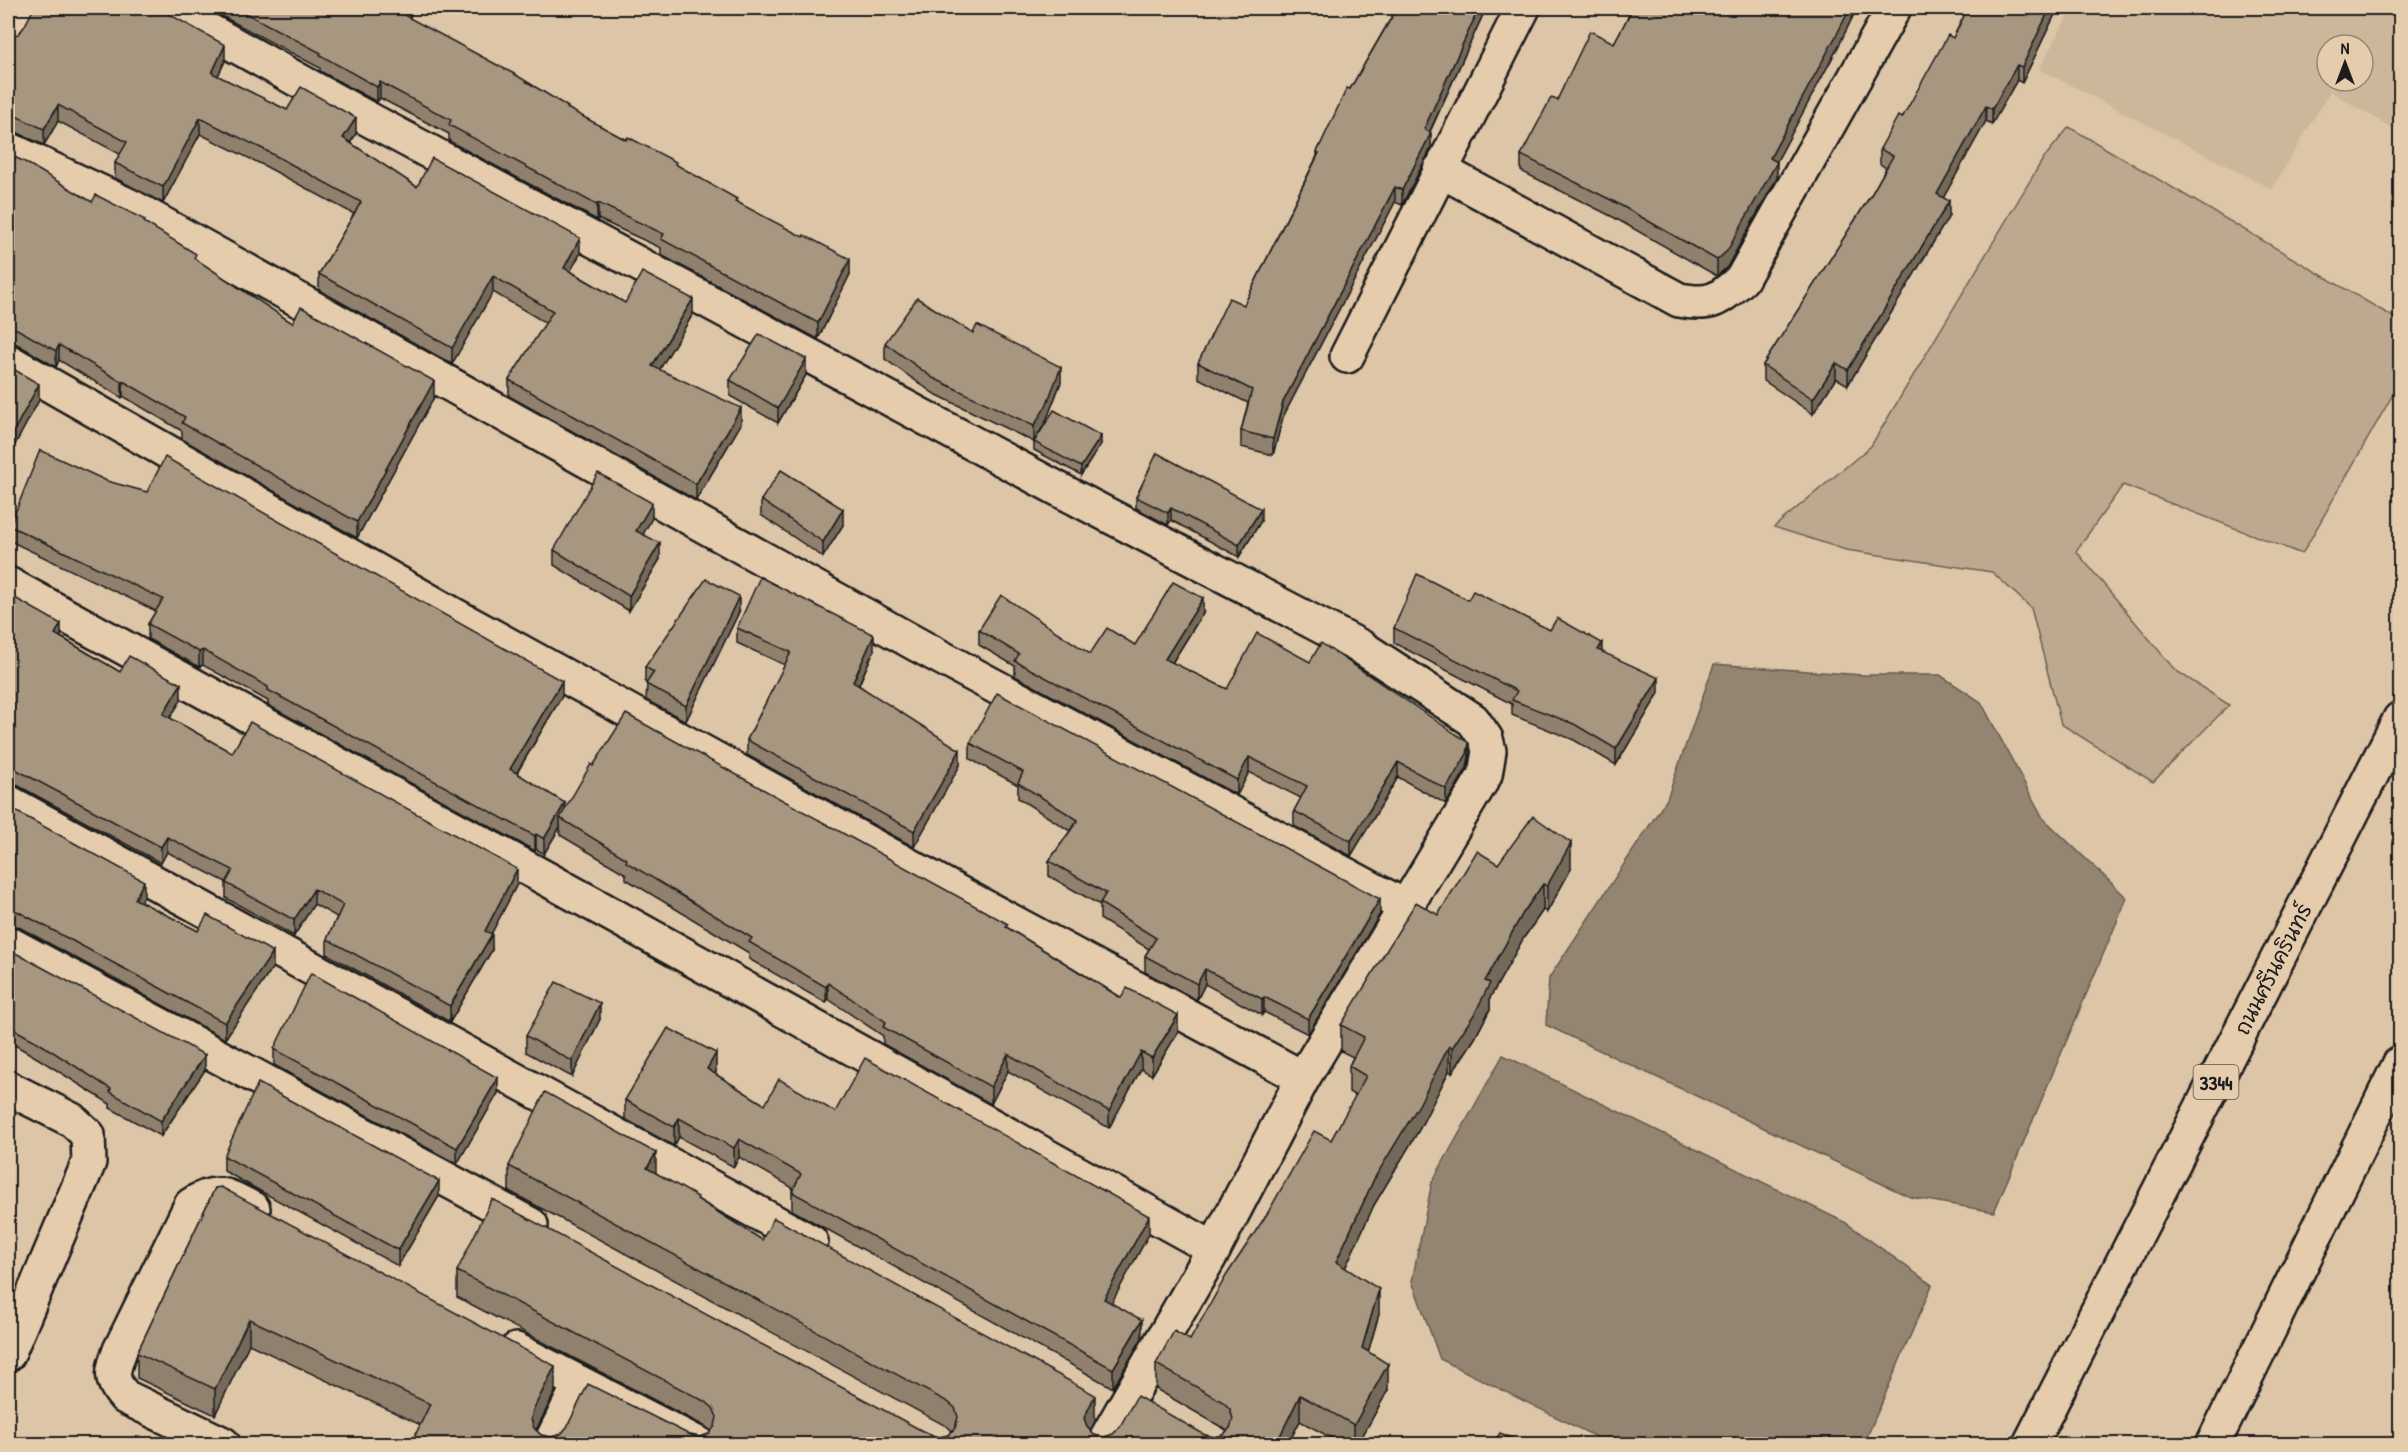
<svg xmlns="http://www.w3.org/2000/svg" width="2408" height="1452" viewBox="0 0 2408 1452" font-family="'Patrick Hand','Playpen Sans Thai',sans-serif">
	<style>
		.built { fill: #cdb79b; fill-rule: evenodd }
		.green { fill: #bda990; stroke: #6c6256; stroke-width: 1.5 }
		.water { fill: #948472; stroke: #645a50; stroke-width: 1.5 }
		.lines { fill: none; stroke-linecap: round; stroke-linejoin: round }
		.minor-casing { stroke: #1c1c1c; stroke-width: 38 }
		.major-casing { stroke: #1c1c1c; stroke-width: 38 }
		.minor { stroke: #e5ccad; stroke-width: 33 }
		.major { stroke: #e5ccad; stroke-width: 33 }
		.wall { fill: #90816e; stroke: #1c1c1c; stroke-width: 1.5 }
		.shaded-wall { fill: #75695a; stroke: #1c1c1c; stroke-width: 1.5 }
		.building { fill: #a79680; stroke: #1c1c1c; stroke-width: 1.5 }
		.labels { text-anchor: middle; dominant-baseline: central; stroke-width: 5; stroke-linejoin: round; paint-order: stroke }
		.shield { fill: #e5ccad; stroke: #585148; stroke-width: 1.5 }
		.shield-label { font-size: 20px; font-weight: bold; fill: #1c1c1c }
		.street-label { font-size: 21px; fill: #1c1c1c; stroke: #e5ccad }
	</style>
	<rect width="100%" height="100%" fill="#ddc5a7"/>
	<filter id="ink" filterUnits="userSpaceOnUse"><feTurbulence type="fractalNoise" baseFrequency=".0167" numOctaves="2"/><feDisplacementMap in="SourceGraphic" scale="12" xChannelSelector="R" yChannelSelector="G"/><feConvolveMatrix kernelMatrix="1 2 1 2 8 2 1 2 1" color-interpolation-filters="sRGB"/></filter>
	<g filter="url(#ink)">
		<path class="built" d="M2072,8H2400V133L2330,91L2272,189L2039,69ZM2327,45H2363V81H2327Z"/>
		<polygon class="green" points="2069,127 2400,321 2400,382 2302,554 2123,485 2076,551 2175,670 2229,705 2153,782 2061,724 2031,608 1992,572 1846,550 1774,527 1871,446 2043,159"/>
		<g class="water">
			<polygon points="1714,664 1862,675 1940,675 1981,702 2043,818 2127,898 1994,1212 1910,1197 1546,1025 1549,978 1667,799"/>
			<polygon points="1503,1055 1846,1223 1932,1285 1864,1444 1610,1444 1440,1359 1412,1281 1432,1182"/>
		</g>
		<g class="lines">
			<defs>
				<g id="minor">
					<polyline points="168,8 361,115 1060,490 1361,647 1473,720 1486,739 1489,751 1485,775 1303,1078 1214,1249 1103,1444"/>
					<polyline points="8,34 21,8"/>
					<polyline points="8,149 132,207 918,645 1406,907"/>
					<path d="M1440,170L1679,300C1712,306 1718,300 1742,279L1894,8"/>
					<polyline points="1347,356 1523,8"/>
					<polyline points="8,361 454,615 966,897 1303,1078"/>
					<polyline points="8,584 591,903 1214,1249"/>
					<polyline points="8,802 811,1242"/>
					<polyline points="8,943 531,1225"/>
					<polyline points="8,1088 72,1120 88,1135 89,1162 8,1354"/>
					<polyline points="516,1350 698,1444"/>
					<path d="M223,1444L125,1397C109,1379 112,1372 120,1350L191,1205C217,1187 228,1196 253,1209"/>
					<polyline points="550,1444 580,1384"/>
				</g>
				<g id="major">
					<polyline points="2030,1444 2400,719"/>
					<polyline points="2213,1444 2400,1063"/>
				</g>
			</defs>
			<use href="#minor" class="minor-casing"/>
			<use href="#major" class="major-casing"/>
			<use href="#minor" class="minor"/>
			<use href="#major" class="major"/>
		</g>
		<g class="wall">
			<polygon points="207,8 415,8 409,18 568,109 626,140 676,165 737,202 850,274 818,339 661,255 661,248 598,219 597,220 449,141 449,134 380,98 377,102 320,71 320,68"/>
			<polygon points="1396,8 1486,8 1430,132 1431,148 1402,205 1395,202 1283,417 1273,455 1241,447 1241,431 1248,403 1198,378 1198,363 1244,305 1317,156 1317,152 1350,89 1396,9"/>
			<polygon points="1633,8 1857,8 1837,49 1776,162 1777,178 1727,267 1717,276 1613,217 1521,171 1521,155 1557,100 1614,43"/>
			<polygon points="1968,8 2058,8 2022,83 2017,80 1992,124 1986,121 1943,198 1949,216 1848,385 1836,378 1813,414 1763,380 1763,365 1871,195 1886,168 1880,164 1880,149 1902,118 1953,38"/>
			<polygon points="8,37 225,61 218,76 287,110 356,134 350,143 417,187 580,254 570,271 625,303 693,314 659,370 741,424 696,500 509,396 509,380 546,323 493,292 452,364 319,290 319,274 354,214 263,165 200,134 163,203 115,178 115,163 120,154 58,121 44,145 16,132 8,130"/>
			<polygon points="8,154 92,202 145,223 196,260 292,323 434,397 357,538 182,439 182,431 123,396 122,398 59,360 56,367 17,344 8,342"/>
			<polygon points="973,333 1061,382 1046,421 1037,438 1101,444 1081,475 1034,450 1034,442 933,393 885,359 885,343"/>
			<polygon points="8,366 39,400 11,452 8,450"/>
			<polygon points="806,375 778,423 730,396 730,380"/>
			<polygon points="1136,497 1261,521 1239,557 1171,520 1168,525 1136,508"/>
			<polygon points="761,500 843,525 823,557 761,515"/>
			<polygon points="652,518 643,534 660,559 629,611 554,565 554,550"/>
			<polygon points="10,526 562,696 517,773 565,809 1008,928 1178,1032 1152,1075 1141,1069 1109,1128 1008,1071 991,1104 883,1044 883,1036 828,999 826,1003 749,959 749,953 626,879 626,874 560,835 560,827 544,854 536,849 535,851 268,705 268,701 203,665 199,667 148,639 148,624 156,611 10,541"/>
			<polygon points="8,594 61,637 120,672 181,700 170,718 232,753 517,884 491,934 492,950 450,1022 327,954 327,939 337,917 314,904 294,936 226,898 226,882 167,852 161,863 17,785 8,784"/>
			<polygon points="1468,600 1550,630 1602,652 1659,693 1616,765 1574,740 1512,715 1512,704 1394,643 1394,628"/>
			<polygon points="739,612 686,721 646,700 647,683 645,682 645,667"/>
			<polygon points="1203,613 1172,663 1227,689 1469,757 1467,768 1446,804 1398,777 1351,856 1294,826 1294,811 1301,798 1249,772 1237,795 1015,676 1015,666 979,645 979,630 1090,654 1135,645"/>
			<polygon points="737,628 874,650 859,685 960,765 914,847 747,755 747,740 785,665 737,643"/>
			<polygon points="970,743 1380,914 1308,1034 1264,1012 1262,1015 1205,984 1197,1000 1145,972 1145,956 1149,949 1100,919 1100,905 1049,876 1049,861 1070,831 1018,798 1018,785 970,759"/>
			<polygon points="8,807 144,896 141,902 198,931 273,967 225,1039 17,926 8,924"/>
			<polygon points="1498,864 1571,869 1547,912 1543,910 1523,939 1490,998 1490,1009 1475,1038 1452,1073 1449,1071 1419,1130 1374,1205 1345,1268 1379,1314 1368,1352 1388,1390 1358,1444 1343,1444 1300,1421 1288,1444 411,1444 421,1425 249,1344 215,1415 137,1378 137,1353 215,1188 555,1392 536,1430 541,1435 551,1437 690,1435 700,1437 709,1434 711,1431 706,1427 457,1297 457,1271 930,1435 940,1437 948,1435 952,1431 948,1427 509,1191 509,1166 656,1173 762,1240 1095,1421 1090,1431 1094,1435 1104,1437 1205,1435 1214,1437 1223,1435 1227,1431 1223,1428 1156,1389 1156,1364 1190,1340 1331,1140 1356,1096 1349,1092 1349,1066 1353,1057 1341,1051 1341,1025 1438,915"/>
			<polygon points="8,949 205,1070 161,1136 110,1108 110,1104 39,1059 8,1041"/>
			<polygon points="600,1019 572,1077 526,1052 526,1036"/>
			<polygon points="274,1049 498,1093 457,1164 274,1065"/>
			<polygon points="716,1072 715,1074 765,1105 835,1112 1149,1234 1111,1303 1142,1338 1113,1388 792,1210 792,1192 793,1188 739,1157 734,1167 679,1137 674,1146 625,1119 625,1100"/>
			<polygon points="224,1156 439,1196 398,1266 224,1171"/>
		</g>
		<g class="shaded-wall">
			<polygon points="406,8 415,8 402,30 402,14"/>
			<polygon points="1479,8 1486,8 1424,144 1424,129"/>
			<polygon points="1850,8 1857,8 1837,49 1770,174 1770,158"/>
			<polygon points="2050,8 2058,8 2022,83 2022,67"/>
			<polygon points="225,45 225,61 212,88 212,73"/>
			<polygon points="2017,65 2017,80 1992,124 1992,109"/>
			<polygon points="380,82 380,98 377,102 377,87"/>
			<polygon points="58,105 58,121 44,145 44,129"/>
			<polygon points="1986,106 1986,121 1937,209 1937,194"/>
			<polygon points="200,118 200,134 163,203 163,187"/>
			<polygon points="356,118 356,134 343,154 343,138"/>
			<polygon points="1431,133 1431,148 1402,205 1402,190"/>
			<polygon points="1777,162 1777,178 1727,267 1717,276 1717,260"/>
			<polygon points="1395,187 1395,202 1283,417 1273,455 1273,439 1283,402"/>
			<polygon points="1949,201 1949,216 1848,385 1848,370"/>
			<polygon points="598,203 598,219 597,220 597,205"/>
			<polygon points="580,238 580,254 564,283 564,268"/>
			<polygon points="850,259 850,274 818,339 818,323"/>
			<polygon points="493,276 493,292 452,364 452,348"/>
			<polygon points="693,299 693,314 652,382 652,366"/>
			<polygon points="59,345 59,360 56,367 56,351"/>
			<polygon points="806,359 806,375 778,423 778,408"/>
			<polygon points="1836,363 1836,378 1813,414 1813,399"/>
			<polygon points="1061,367 1061,382 1046,421 1034,442 1034,426"/>
			<polygon points="123,381 123,396 122,398 122,382"/>
			<polygon points="434,381 434,397 357,538 357,522"/>
			<polygon points="39,384 39,400 11,452 11,436"/>
			<polygon points="741,408 741,424 696,500 696,484"/>
			<polygon points="1101,436 1101,444 1081,475 1081,467"/>
			<polygon points="652,503 652,518 636,547 636,531"/>
			<polygon points="1171,508 1171,520 1168,525 1168,513"/>
			<polygon points="843,509 843,525 823,557 823,542"/>
			<polygon points="1261,509 1261,521 1239,557 1239,545"/>
			<polygon points="660,543 660,559 629,611 629,596"/>
			<polygon points="739,596 739,612 686,721 686,706"/>
			<polygon points="1203,598 1203,613 1165,674 1165,659"/>
			<polygon points="61,624 61,640 55,634"/>
			<polygon points="874,635 874,650 853,697 853,682"/>
			<polygon points="1602,643 1602,659 1598,650"/>
			<polygon points="203,650 203,665 199,667 199,652"/>
			<polygon points="1659,678 1659,693 1616,765 1616,749"/>
			<polygon points="562,681 562,696 510,784 510,769"/>
			<polygon points="181,684 181,700 163,729 163,714"/>
			<polygon points="1469,743 1469,757 1467,768 1446,804 1446,789"/>
			<polygon points="960,750 960,765 914,847 914,831"/>
			<polygon points="1249,757 1249,772 1237,795 1237,780"/>
			<polygon points="1398,762 1398,777 1351,856 1351,841"/>
			<polygon points="565,803 565,818 560,818 560,827 544,854 544,839"/>
			<polygon points="536,834 536,849 535,851 535,836"/>
			<polygon points="167,837 167,852 161,863 161,847"/>
			<polygon points="1571,843 1571,869 1547,912 1547,886"/>
			<polygon points="517,869 517,884 485,946 485,931"/>
			<polygon points="144,881 144,896 135,914 135,899"/>
			<polygon points="1543,884 1543,910 1523,939 1490,998 1490,1009 1475,1038 1452,1073 1452,1048 1485,981 1523,913"/>
			<polygon points="314,889 314,904 294,936 294,920"/>
			<polygon points="1380,899 1380,914 1308,1034 1308,1019"/>
			<polygon points="492,934 492,950 450,1022 450,1006"/>
			<polygon points="273,952 273,967 225,1039 225,1023"/>
			<polygon points="1205,969 1205,984 1197,1000 1197,984"/>
			<polygon points="828,983 828,999 826,1003 826,987"/>
			<polygon points="1264,997 1264,1012 1262,1015 1262,999"/>
			<polygon points="600,1003 600,1019 572,1077 572,1061"/>
			<polygon points="1178,1015 1178,1032 1152,1075 1152,1058"/>
			<polygon points="1449,1046 1449,1071 1419,1130 1374,1205 1336,1288 1336,1262 1374,1179"/>
			<polygon points="1141,1052 1141,1069 1109,1128 1109,1111"/>
			<polygon points="716,1053 716,1072 707,1087 707,1069"/>
			<polygon points="1008,1054 1008,1071 991,1104 991,1087"/>
			<polygon points="205,1055 205,1070 161,1136 161,1121"/>
			<polygon points="498,1078 498,1093 457,1164 457,1148"/>
			<polygon points="679,1118 679,1137 674,1146 674,1127"/>
			<polygon points="739,1139 739,1157 734,1167 734,1148"/>
			<polygon points="656,1153 656,1178 647,1168"/>
			<polygon points="439,1181 439,1196 398,1266 398,1250"/>
			<polygon points="1149,1216 1149,1234 1104,1317 1104,1299"/>
			<polygon points="1379,1289 1379,1314 1362,1374 1362,1348"/>
			<polygon points="249,1319 249,1344 215,1415 215,1389"/>
			<polygon points="1142,1320 1142,1338 1113,1388 1113,1369"/>
			<polygon points="1388,1364 1388,1390 1358,1444 1354,1444 1354,1425"/>
			<polygon points="555,1366 555,1392 533,1436 531,1419 533,1410"/>
			<polygon points="1095,1395 1095,1421 1084,1444 1084,1418"/>
			<polygon points="1300,1395 1300,1421 1288,1444 1276,1444"/>
		</g>
		<g class="building">
			<polygon points="34,8 158,8 225,45 212,73 287,110 301,87 356,118 343,138 417,187 432,158 580,238 564,268 625,303 642,272 693,299 652,366 741,408 696,484 509,380 553,311 493,276 452,348 319,274 361,202 263,149 200,118 163,187 115,163 127,142 58,105 44,129 16,116 8,115 8,37 18,34 24,27"/>
			<polygon points="236,8 406,8 402,14 516,75 568,107 567,108 626,140 628,137 676,162 675,164 737,199 735,201 803,237 804,235 850,259 818,323 661,239 664,234 598,203 597,205 449,125 451,120 380,82 377,87 320,55 321,53"/>
			<polygon points="1397,8 1479,8 1424,129 1431,133 1402,190 1395,187 1283,402 1273,439 1241,431 1252,390 1198,363 1229,298 1244,305 1319,153 1317,152 1347,88 1350,89"/>
			<polygon points="1633,8 1850,8 1837,34 1770,158 1777,162 1727,251 1717,260 1613,201 1521,155 1551,98 1557,100 1590,31 1614,43"/>
			<polygon points="1968,8 2050,8 2022,67 2017,65 1992,109 1986,106 1937,194 1949,201 1848,370 1836,363 1813,399 1763,365 1871,195 1893,156 1880,149 1898,116 1902,118 1948,35 1953,38"/>
			<polygon points="8,154 25,162 92,202 96,195 145,220 144,222 196,254 194,258 292,323 301,307 434,381 357,522 182,423 185,417 123,381 122,382 59,345 56,351 17,329 8,327"/>
			<polygon points="917,298 973,333 977,325 1061,367 1046,406 1034,426 933,378 885,343"/>
			<polygon points="759,334 806,359 778,408 730,380"/>
			<polygon points="8,366 39,384 11,436 8,434"/>
			<polygon points="1054,410 1101,436 1081,467 1034,442"/>
			<polygon points="40,450 107,481 147,492 165,457 562,681 510,769 565,803 544,839 536,834 535,836 268,690 268,687 203,650 199,652 148,624 163,599 10,526"/>
			<polygon points="1157,453 1261,509 1239,545 1171,508 1168,513 1136,497"/>
			<polygon points="781,470 843,509 823,542 761,500"/>
			<polygon points="598,473 652,503 636,531 660,543 629,596 554,550"/>
			<polygon points="1417,574 1468,600 1473,591 1550,630 1557,618 1602,643 1598,650 1659,678 1616,749 1574,724 1512,700 1517,691 1394,628"/>
			<polygon points="760,577 874,635 853,682 960,750 914,831 747,740 791,652 737,628"/>
			<polygon points="706,579 739,596 686,706 646,684 654,672 645,667"/>
			<polygon points="1173,582 1203,598 1165,659 1227,689 1257,633 1310,662 1321,643 1469,743 1467,754 1446,789 1398,762 1351,841 1294,811 1307,786 1249,757 1237,780 1015,661 1019,654 979,630 1001,595 1090,654 1107,628 1135,645"/>
			<polygon points="8,594 61,624 55,634 120,672 129,656 181,684 163,714 232,753 250,722 517,869 485,931 492,934 450,1006 327,939 343,905 314,889 294,920 226,883 233,870 167,837 161,847 17,770 8,768"/>
			<polygon points="997,693 1380,899 1308,1019 1264,997 1262,999 1205,969 1197,984 1145,956 1156,938 1100,903 1106,893 1049,861 1078,820 1018,783 1023,772 970,743"/>
			<polygon points="626,714 1008,924 1006,927 1121,998 1127,988 1178,1015 1152,1058 1141,1052 1109,1111 1008,1054 991,1087 883,1027 886,1022 828,983 826,987 749,942 752,938 626,862 627,859 560,818 591,764 593,766"/>
			<polygon points="8,807 144,881 135,899 198,931 207,915 273,952 225,1023 17,911 8,909"/>
			<polygon points="1533,816 1571,843 1547,886 1543,884 1523,913 1485,981 1490,983 1475,1013 1452,1048 1449,1046 1419,1105 1374,1179 1336,1262 1379,1289 1362,1348 1388,1364 1354,1425 1300,1395 1276,1444 411,1444 430,1404 249,1319 215,1389 137,1353 215,1188 221,1187 555,1366 533,1410 531,1419 534,1428 541,1435 551,1437 561,1434 567,1427 588,1384 690,1435 700,1437 709,1434 715,1426 717,1417 713,1408 706,1402 457,1271 492,1199 930,1435 940,1437 948,1435 955,1428 958,1417 955,1408 948,1402 509,1166 545,1092 656,1153 647,1168 698,1197 697,1199 762,1240 774,1218 1095,1395 1084,1418 1087,1427 1094,1435 1104,1437 1113,1434 1119,1428 1137,1396 1205,1435 1214,1437 1223,1435 1230,1428 1233,1419 1230,1409 1223,1402 1156,1364 1174,1331 1190,1340 1226,1276 1267,1214 1314,1131 1331,1140 1366,1076 1349,1066 1364,1037 1341,1025 1416,902 1438,915 1477,851 1498,864"/>
			<polygon points="8,949 205,1055 161,1121 110,1092 111,1089 39,1043 8,1026"/>
			<polygon points="311,973 498,1078 457,1148 274,1049"/>
			<polygon points="556,982 600,1003 572,1061 526,1036"/>
			<polygon points="668,1028 716,1053 707,1069 765,1105 779,1079 835,1112 865,1058 1149,1216 1104,1299 1142,1320 1113,1369 792,1192 801,1174 739,1139 734,1148 679,1118 674,1127 625,1100"/>
			<polygon points="258,1083 439,1181 398,1250 224,1156"/>
			<polygon points="1500,1433 1525,1444 1493,1444"/>
		</g>
	</g>
	<g class="labels">
		<rect class="shield" x="2193.5" y="1065" width="45" height="34" rx="4.5"/>
		<g class="shield-label">
			<text x="2216" y="1082">3344</text>
		</g>
		<g class="street-label">
			<text transform="translate(2273 969) rotate(-63)">ถนนศรีนครินทร์</text>
		</g>
	</g>
	<rect width="2408" height="1452" fill="none" stroke="#e5ccad" stroke-width="30"/>
	<rect x="15" y="15" width="2378" height="1422" fill="none" stroke="#1c1c1c" stroke-width="2" filter="url(#ink)"/>
	<g transform="translate(2345 63)"><circle r="28" fill="#e5ccad" stroke="#958673" stroke-width="1.5"/>
	<path d="M0-4.5L10 22L0 15L-10 22Z" fill="#1c1c1c"/>
	<text y="-9" font-size="16" font-weight="bold" text-anchor="middle" fill="#1c1c1c">N</text>
	</g>
</svg>
